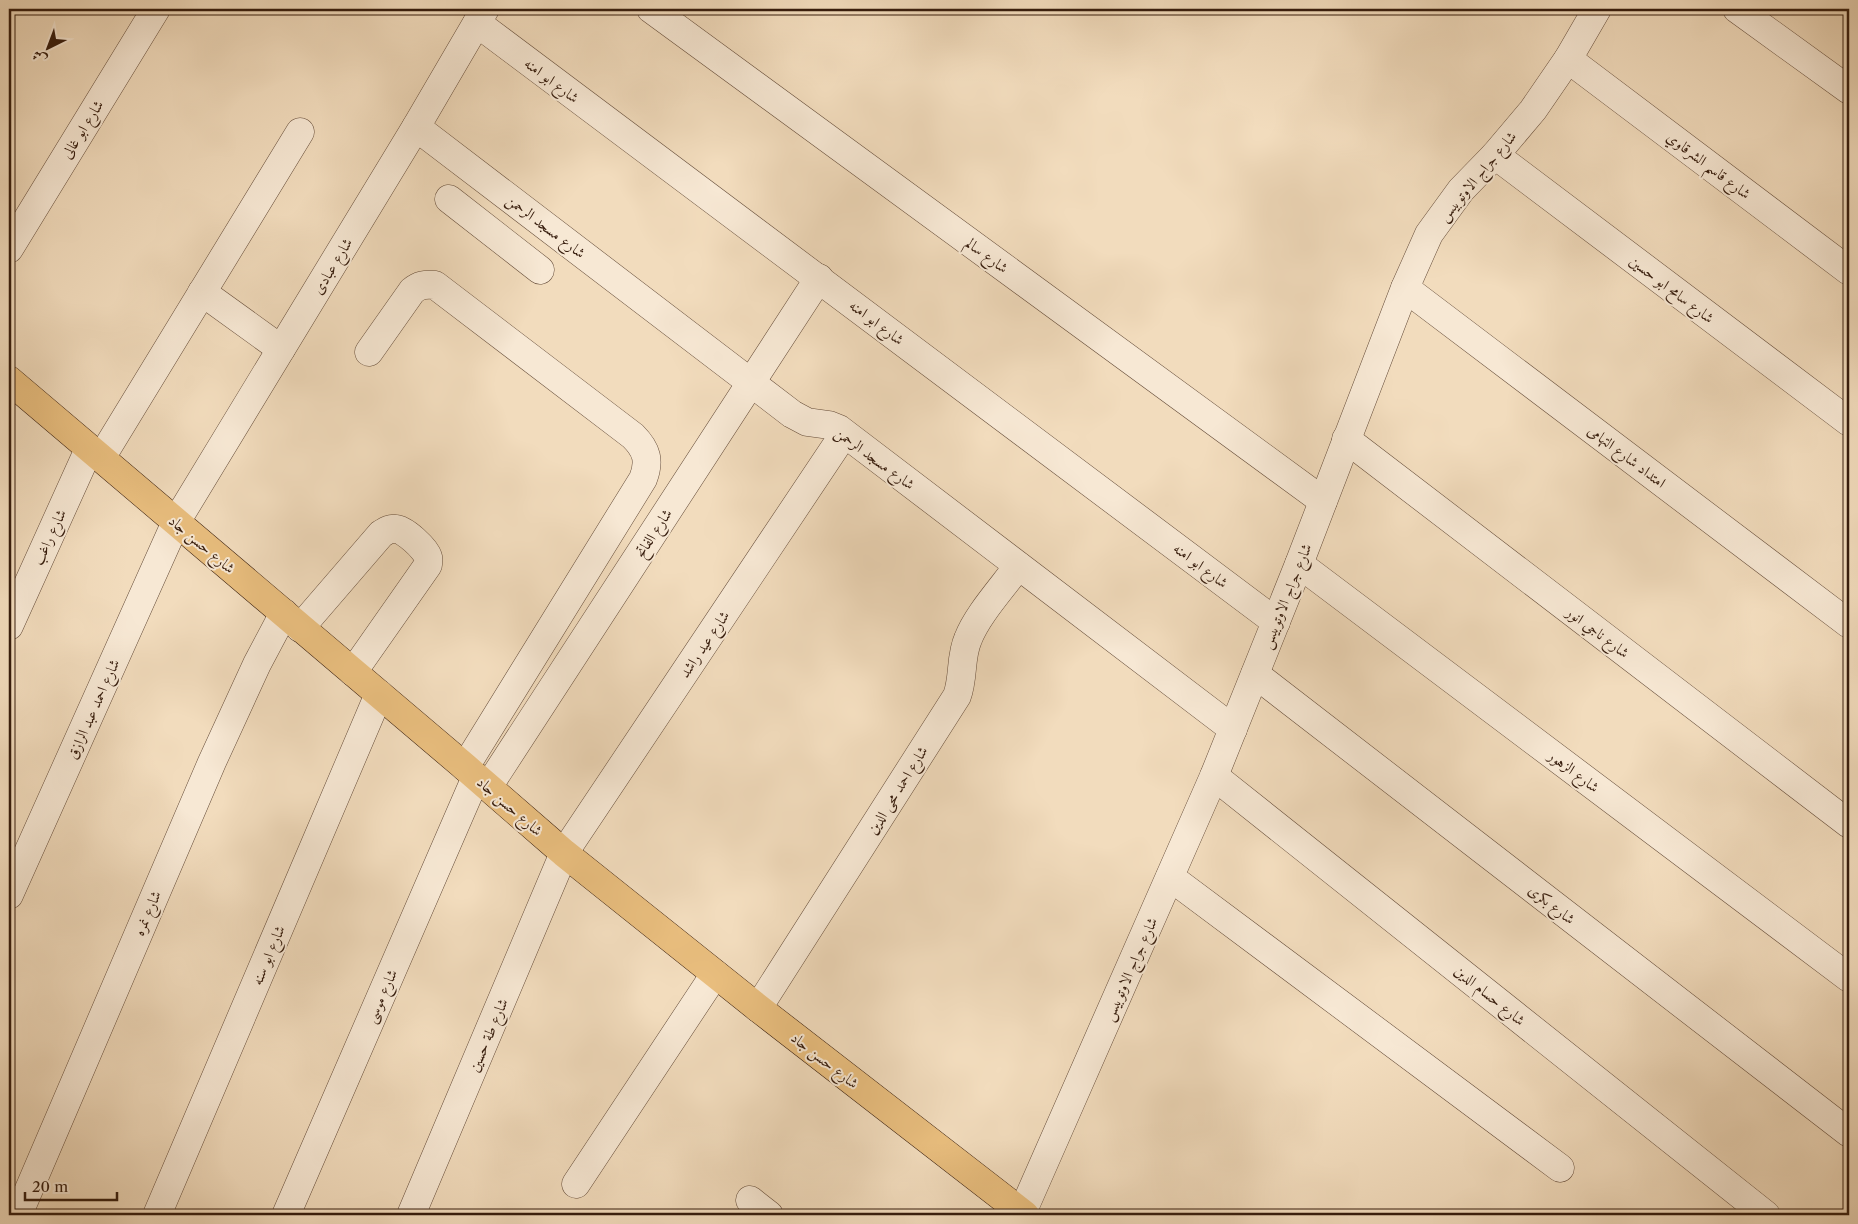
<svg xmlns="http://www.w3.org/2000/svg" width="1858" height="1224" viewBox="0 0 1858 1224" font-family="'Libre Caslon Text',Amiri,serif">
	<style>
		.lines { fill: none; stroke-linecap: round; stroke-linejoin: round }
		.minor-casing { stroke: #654c39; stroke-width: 29 }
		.major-casing { stroke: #361c0d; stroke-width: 29 }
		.minor { stroke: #f7e8d4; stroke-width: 28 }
		.major { stroke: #e9be7e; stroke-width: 28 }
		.labels { text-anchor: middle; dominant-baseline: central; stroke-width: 4; stroke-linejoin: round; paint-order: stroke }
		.street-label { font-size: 15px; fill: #361c0d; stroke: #f7e8d4 }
	</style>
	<rect width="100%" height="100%" fill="#f2dcbd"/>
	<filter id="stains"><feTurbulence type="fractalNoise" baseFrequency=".004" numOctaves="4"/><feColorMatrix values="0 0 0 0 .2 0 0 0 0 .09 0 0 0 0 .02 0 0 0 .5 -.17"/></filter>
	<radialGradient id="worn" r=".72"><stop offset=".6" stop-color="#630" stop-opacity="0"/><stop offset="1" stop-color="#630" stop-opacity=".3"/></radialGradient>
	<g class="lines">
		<defs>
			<g id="minor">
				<polyline points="651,9 1323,501"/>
				<polyline points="1737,9 1849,90"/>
				<polyline points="477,23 1276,622"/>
				<polyline points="1568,59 1849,271"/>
				<polyline points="416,127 792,414 807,422 829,425 839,429 1233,729"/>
				<polyline points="1495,155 1849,422"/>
				<polyline points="449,199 540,270"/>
				<polyline points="9,249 156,9"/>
				<polyline points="1405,288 1849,624"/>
				<polyline points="202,292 281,349"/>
				<path d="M369,352L412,291C419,285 425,284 435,285L633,436C647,450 650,461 643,479L465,767"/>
				<polyline points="1346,439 1849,824"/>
				<polyline points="101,458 300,132"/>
				<polyline points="1299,564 1849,978"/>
				<polyline points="9,626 89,449"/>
				<path d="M300,628L381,534C386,531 390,528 396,529C404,529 426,549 428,557C429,559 428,562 428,565L353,672"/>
				<polyline points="1255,674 1849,1133"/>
				<polyline points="1214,776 1766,1215"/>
				<polyline points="488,787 819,278"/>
				<polyline points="1170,877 1560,1168"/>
				<polyline points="9,895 176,522 416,127 485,9"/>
				<path d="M758,1008L957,696C964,677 960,657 968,639C977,615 1003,587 1018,566"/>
				<polyline points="576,1184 715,974"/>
				<polyline points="750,1200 769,1215"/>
				<polyline points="1022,1213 1214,776 1299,564 1405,288 1429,234 1461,190 1495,155 1533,110 1568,59 1597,9"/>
				<polyline points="18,1215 212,762 257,664 284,613"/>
				<polyline points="157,1215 379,694"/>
				<polyline points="286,1215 476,777"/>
				<polyline points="411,1215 564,853 844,434"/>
			</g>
			<polyline id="major" points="9,380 465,767 564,853 758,1008 1025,1215"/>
		</defs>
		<use href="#minor" class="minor-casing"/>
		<use href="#major" class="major-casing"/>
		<use href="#minor" class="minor"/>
		<use href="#major" class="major"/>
	</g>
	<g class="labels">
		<g class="street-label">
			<text transform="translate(552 80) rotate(37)">شارع ابو امنه</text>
			<text transform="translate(82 129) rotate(-58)">شارع ابو غالى</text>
			<text transform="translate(1709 165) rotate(37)">شارع قاسم الشرقاوي</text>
			<text transform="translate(1477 176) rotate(-50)">شارع جراج الاوتوبيس</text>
			<text transform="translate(546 226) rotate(37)">شارع مسجد الرحمن</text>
			<text transform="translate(987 255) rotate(36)">شارع سالم</text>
			<text transform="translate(332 266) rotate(-59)">شارع عبادى</text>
			<text transform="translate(1672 289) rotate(37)">شارع سامح ابو حسين</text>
			<text transform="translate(877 322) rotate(37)">شارع ابو امنه</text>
			<text transform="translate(1627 456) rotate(37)">امتداد شارع التهامى</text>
			<text transform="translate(875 458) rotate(36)">شارع مسجد الرحمن</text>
			<text transform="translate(653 533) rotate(-57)">شارع الفاتح</text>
			<text transform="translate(49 537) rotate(-65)">شارع راغب</text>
			<text transform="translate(202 544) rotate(40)">شارع حسن جاد</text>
			<text transform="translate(1201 565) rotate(37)">شارع ابو امنه</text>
			<text transform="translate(1286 596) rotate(-68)">شارع جراج الاوتوبيس</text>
			<text transform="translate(1598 632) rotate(37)">شارع ناجي انور</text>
			<text transform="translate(704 644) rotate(-56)">شارع عيد راشد</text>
			<text transform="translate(93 709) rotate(-66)">شارع احمد عبد الرازق</text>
			<text transform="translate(1574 771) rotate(37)">شارع الزهور</text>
			<text transform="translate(897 790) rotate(-58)">شارع احمد محى الدين</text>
			<text transform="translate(510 806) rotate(41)">شارع حسن جاد</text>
			<text transform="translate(1552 904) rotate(38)">شارع بكرى</text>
			<text transform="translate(147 913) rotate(-67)">شارع نمره</text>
			<text transform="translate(268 955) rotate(-67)">شارع ابو سنه</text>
			<text transform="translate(1130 969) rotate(-66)">شارع جراج الاوتوبيس</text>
			<text transform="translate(1490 995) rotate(39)">شارع حسام الدين</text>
			<text transform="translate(381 996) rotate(-66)">شارع موسى</text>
			<text transform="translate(488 1035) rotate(-67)">شارع طة حسين</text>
			<text transform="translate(825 1060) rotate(38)">شارع حسن جاد</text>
		</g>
	</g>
	<rect width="1858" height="1224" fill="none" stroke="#f2dcbd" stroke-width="30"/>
	<rect x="10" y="10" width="1838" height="1204" fill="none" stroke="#361c0d" stroke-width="2.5"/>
	<rect x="15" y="15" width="1828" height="1194" fill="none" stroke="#361c0d"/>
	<g transform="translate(48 48) rotate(222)" stroke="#f7e8d4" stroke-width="4" paint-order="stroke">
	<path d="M0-4L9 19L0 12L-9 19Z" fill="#361c0d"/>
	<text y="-8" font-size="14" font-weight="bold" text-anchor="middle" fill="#361c0d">ش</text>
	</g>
	<path d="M25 1192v8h92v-8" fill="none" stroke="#361c0d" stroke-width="2.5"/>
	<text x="32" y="1192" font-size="15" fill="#361c0d" stroke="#f7e8d4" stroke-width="4" paint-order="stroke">20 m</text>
	<rect width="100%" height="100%" filter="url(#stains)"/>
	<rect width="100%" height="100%" fill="url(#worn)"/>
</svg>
